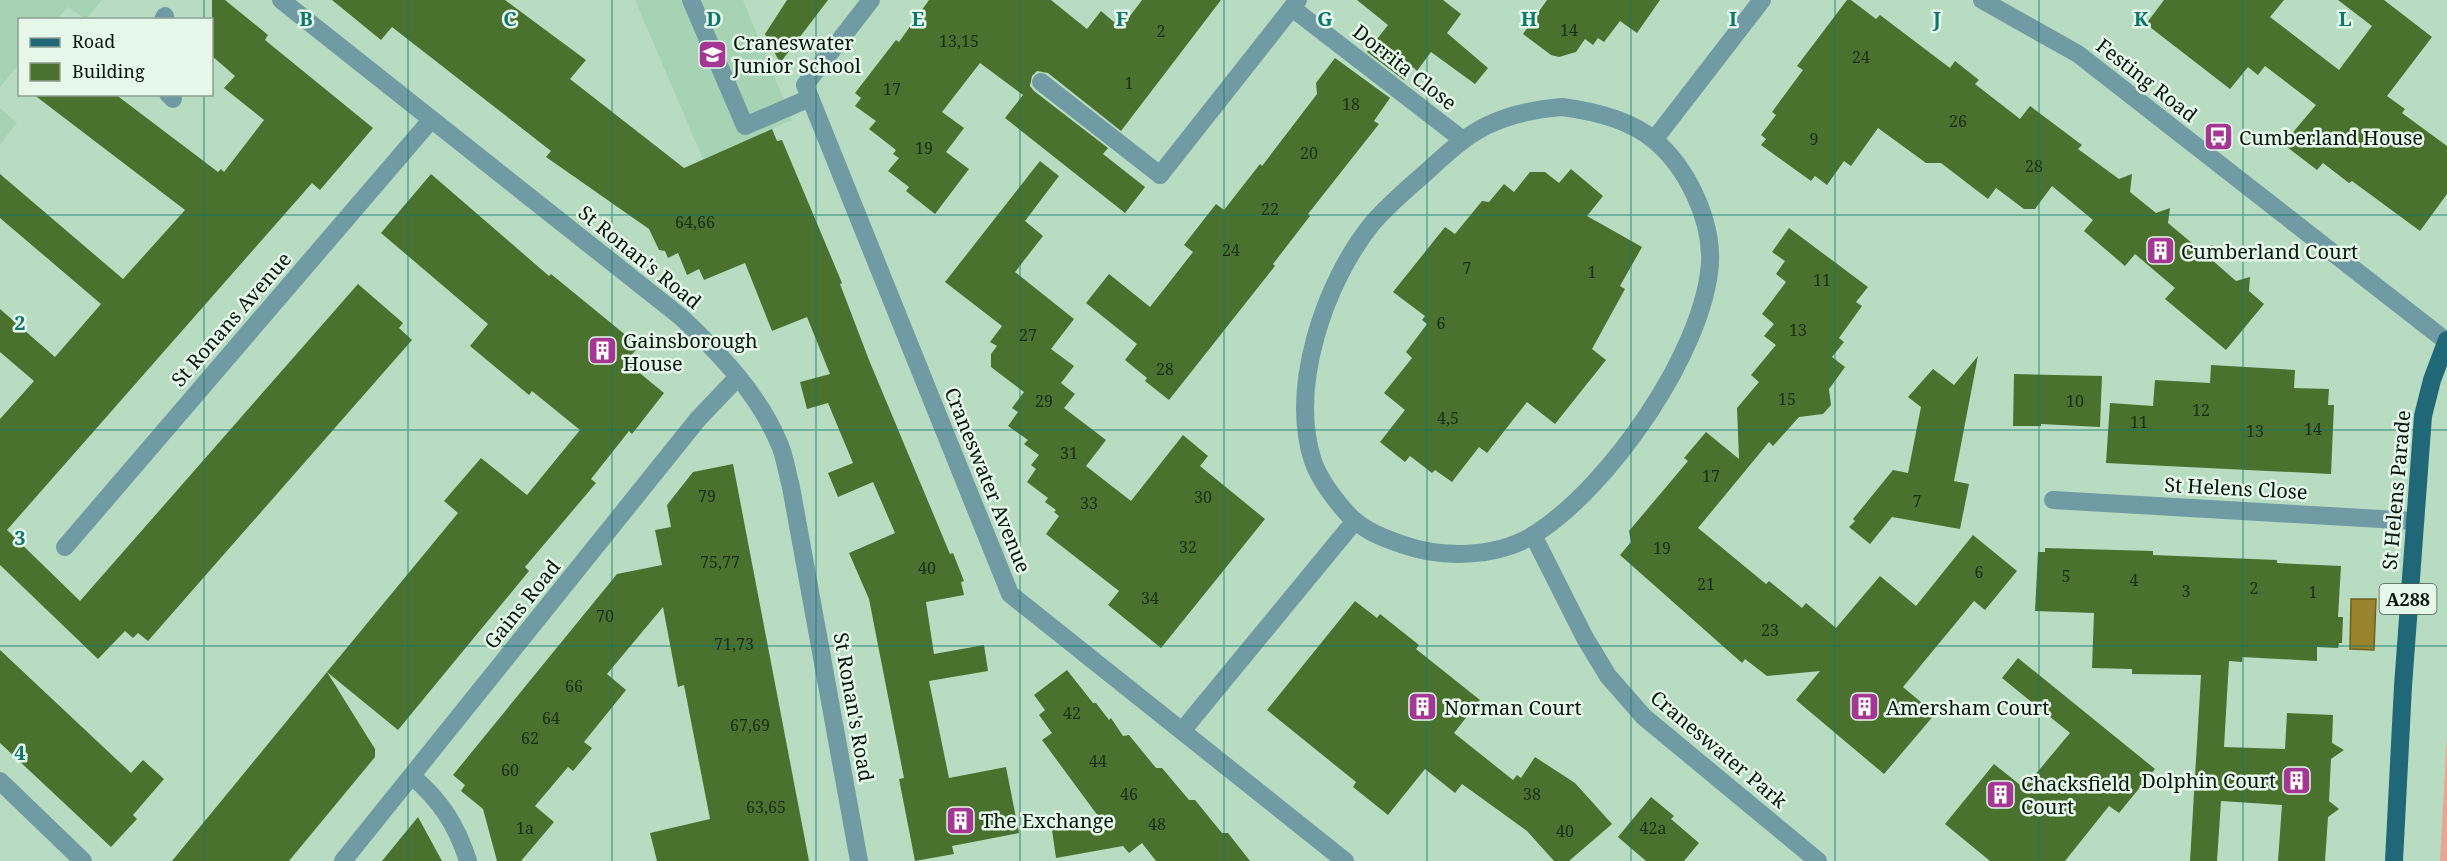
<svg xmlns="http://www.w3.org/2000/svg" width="2447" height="861" viewBox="0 0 2447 861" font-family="'Noto Serif',serif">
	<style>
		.built { fill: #a6d3b3 }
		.green { fill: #e7a696 }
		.water { fill: #99832c; stroke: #6e6223; stroke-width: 1.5 }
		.building { fill: #4a722e }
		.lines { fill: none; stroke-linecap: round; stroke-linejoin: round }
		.service { stroke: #709aa4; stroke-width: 18 }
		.minor { stroke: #709aa4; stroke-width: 18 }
		.primary { stroke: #206877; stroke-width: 18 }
		.grid { fill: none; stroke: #0f766e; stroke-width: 1.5; stroke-opacity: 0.55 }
		.labels { text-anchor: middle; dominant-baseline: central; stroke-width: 5; stroke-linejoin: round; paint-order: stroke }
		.number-label { font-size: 16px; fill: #192d15 }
		.shield { fill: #e5f8ea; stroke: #4b5a4f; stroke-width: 1.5 }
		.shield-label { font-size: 18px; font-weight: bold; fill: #09160d }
		.poi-label { font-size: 20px; fill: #09160d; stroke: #e5f8ea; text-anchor: start }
		.street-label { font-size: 20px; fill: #09160d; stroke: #e5f8ea }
		.grid-label { font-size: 20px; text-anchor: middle; font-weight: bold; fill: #0f766e; stroke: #e5f8ea; stroke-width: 5; stroke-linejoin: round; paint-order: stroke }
	</style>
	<rect width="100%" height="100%" fill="#b7dcc1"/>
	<g class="built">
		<polygon points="0,0 102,0 86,19 68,7 57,19 20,20 19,64 0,87"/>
		<polygon points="635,0 743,0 792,120 703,159"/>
		<polygon points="0,108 17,123 0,144"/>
	</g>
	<polygon class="green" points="2447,736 2447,861 2440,861"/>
	<polygon class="water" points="2351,599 2376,599 2374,650 2350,649"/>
	<g class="building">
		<polygon points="212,0 225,0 268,35 265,40 373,128 320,190 312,183 7,530 80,601 358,284 403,323 399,328 412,340 148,641 138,633 133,638 125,631 98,659 0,565 0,419 34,381 0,352 0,309 55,357 101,304 0,218 0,174 123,279 185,210 33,94 115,94 218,172 221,169 224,172 264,120 224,88 235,76 212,56"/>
		<polygon points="332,0 505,0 586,60 570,79 684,168 772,129 777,141 782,140 842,283 840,284 869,360 950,554 953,553 964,581 961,582 964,595 926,602 934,654 984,645 988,671 929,681 949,778 1006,767 1019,833 952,846 954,854 915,861 899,779 904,778 869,599 849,553 895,533 873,482 838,497 828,473 853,463 828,403 807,409 800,382 830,374 807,317 772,331 745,263 704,280 699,269 687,275 678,253 668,258 665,251 659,250 649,229 546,157 551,151 392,27 381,40"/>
		<polygon points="787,0 828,0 780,63 765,34"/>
		<polygon points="929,0 1051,0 1087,29 1101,11 1121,28 1142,0 1221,0 1121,131 1048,73 1037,71 1032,76 1030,86 1034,91 1108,148 1103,154 1145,187 1125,213 1005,118 1023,95 980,63 942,112 964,128 946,152 969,169 935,214 906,191 909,187 888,171 899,158 893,154 896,150 869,129 876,121 855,106 861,98 855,93 896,40 899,42"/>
		<polygon points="1357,0 1443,0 1461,14 1447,33 1488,68 1475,84 1431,52 1417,71 1413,67 1404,80 1367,52 1388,25"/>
		<polygon points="1547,0 1660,0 1637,33 1620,21 1604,42 1598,38 1593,45 1585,39 1576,52 1559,57 1551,55 1523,34"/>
		<polygon points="1847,0 1851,0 1876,19 1880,15 1950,68 1955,61 1979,80 1975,84 2020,119 2030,106 2082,145 2078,149 2119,179 2132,174 2130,192 2156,213 2170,208 2168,223 2199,249 2213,245 2212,260 2236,281 2250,277 2249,291 2264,304 2226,350 2165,299 2175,288 2135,254 2125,266 2084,231 2093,220 2052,186 2035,209 2024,209 1996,188 1988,199 1941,163 1926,163 1878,128 1851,166 1844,161 1827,185 1815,176 1811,181 1761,145 1766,139 1761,135 1776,115 1772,112 1803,70 1797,66"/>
		<polygon points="2164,0 2284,0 2270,17 2339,70 2372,26 2338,0 2384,0 2432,37 2387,96 2405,109 2402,113 2447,146 2447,194 2420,231 2352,181 2349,183 2323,163 2317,170 2283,144 2316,105 2265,66 2258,75 2248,67 2230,89 2146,24"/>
		<polygon points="1335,58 1390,98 1374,121 1379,124 1308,214 1310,216 1273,264 1275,266 1169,400 1145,381 1147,378 1125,360 1137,344 1086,303 1109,274 1150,307 1193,252 1184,245 1216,204 1224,210 1260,164 1262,166 1317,94 1316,83"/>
		<polygon points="1040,161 1059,176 1025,221 1043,236 1015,272 1074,319 1051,349 1074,366 1061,383 1075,394 1064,408 1106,440 1086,466 1131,501 1183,435 1208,456 1200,466 1265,519 1161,648 1108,605 1119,591 1046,534 1059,516 1054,512 1056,510 1045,502 1048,498 1027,482 1036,469 1031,465 1039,455 1024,444 1028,440 1008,426 1018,412 1012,408 1024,392 991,367 991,354 997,346 990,342 1002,326 945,282"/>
		<polygon points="1571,169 1603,196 1587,216 1642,247 1620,286 1625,289 1592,349 1606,360 1555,424 1527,402 1487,453 1479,447 1452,482 1435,470 1432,473 1410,456 1405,462 1380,442 1405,410 1384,393 1412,358 1406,352 1427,324 1422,320 1425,316 1393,292 1445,227 1455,234 1482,201 1489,202 1504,184 1514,192 1530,172 1545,172 1559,183"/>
		<polygon points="431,174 549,276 551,274 639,346 630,357 640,365 636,370 664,393 632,434 629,431 591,479 596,483 525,567 529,571 398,730 327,672 458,513 444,501 481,458 527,495 580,430 532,391 529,395 470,346 488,324 381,233"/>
		<polygon points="1789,228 1868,287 1856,302 1862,306 1839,338 1844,342 1832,357 1845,367 1829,389 1831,405 1823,414 1799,417 1773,446 1769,442 1698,528 1766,584 1769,581 1802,608 1806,603 1836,628 1880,576 1916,606 1973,535 2017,571 1985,610 1974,601 1903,687 1935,714 1884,774 1796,700 1820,671 1767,676 1745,659 1742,663 1620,555 1631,542 1629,531 1688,461 1684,458 1706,432 1739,459 1737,408 1759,382 1751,375 1776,345 1764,336 1774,324 1762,314 1786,282 1776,274 1785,261 1772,252"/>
		<polygon points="1978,356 1954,481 1969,484 1960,529 1892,517 1870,544 1849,527 1855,521 1853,519 1893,470 1908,473 1921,407 1908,397 1933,369 1954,385"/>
		<polygon points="2211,365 2295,370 2294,388 2329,389 2328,405 2334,405 2331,474 2106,463 2110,403 2153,406 2155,380 2210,383"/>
		<polygon points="2014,374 2102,376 2100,427 2041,424 2041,426 2013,426"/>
		<polygon points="733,464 809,861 657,861 650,833 710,819 684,685 678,687 663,607 607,674 626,690 584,742 592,748 573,771 568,767 535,806 554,822 521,861 497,861 483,809 461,791 465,785 453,775 617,574 662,565 655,530 671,527 667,505 693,472"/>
		<polygon points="2045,548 2153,551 2153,555 2277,560 2277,563 2341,566 2338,617 2343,617 2342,643 2339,643 2338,648 2317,647 2317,661 2242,657 2242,662 2229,661 2224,747 2285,749 2287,713 2333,715 2332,743 2344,750 2331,759 2329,801 2339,809 2328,817 2325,861 2278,861 2282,805 2221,801 2217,861 2190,861 2201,675 2132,674 2132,669 2092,668 2094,613 2035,611 2038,552 2045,552"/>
		<polygon points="1355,601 1377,618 1380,614 1419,645 1416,649 1480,700 1454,733 1513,780 1517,775 1521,778 1535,757 1575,783 1612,824 1569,861 1554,861 1527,831 1462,784 1455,793 1425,769 1388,815 1353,787 1356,782 1267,710"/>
		<polygon points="0,650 131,773 143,760 164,779 133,815 137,819 111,847 0,743"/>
		<polygon points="2018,658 2155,769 2119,813 2109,806 2065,861 1990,861 1945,824 1994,764 2024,788 2070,733 2002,678"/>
		<polygon points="1067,670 1093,703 1096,703 1109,720 1111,718 1123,736 1129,735 1156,768 1162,768 1189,800 1195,800 1222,833 1228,833 1250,861 1156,861 1142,843 1129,853 1123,846 1056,858 1052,830 1101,820 1042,740 1052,733 1039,715 1045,710 1034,695"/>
		<polygon points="327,672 375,749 375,757 289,861 172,861"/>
		<polygon points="1651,797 1674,816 1671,819 1699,843 1684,861 1646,861 1618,837"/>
		<polygon points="418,817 442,861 382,861"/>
	</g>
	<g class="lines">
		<g class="service">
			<polyline points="691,0 745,126 810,98"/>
			<polyline points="163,20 165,16"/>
			<polyline points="1041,82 1160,175"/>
			<polyline points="168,94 173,99"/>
		</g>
		<g class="minor">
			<path d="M281,0L681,317C719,353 758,393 779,443C785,456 787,473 791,487L859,861"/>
			<polyline points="871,0 805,85 1010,594 1345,861"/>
			<polyline points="1982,0 2078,54 2446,341"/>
			<polyline points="1292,8 1463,140"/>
			<path d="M1562,107C1593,111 1629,119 1654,140C1687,167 1712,220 1710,263C1704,352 1609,487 1535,534C1497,558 1442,559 1401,544C1380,537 1359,528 1345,511C1333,497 1319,479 1313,461C1289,388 1324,284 1371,225C1386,207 1405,191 1423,175C1443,157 1462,138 1486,126C1510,114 1535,109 1562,107Z"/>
			<polyline points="1654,140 1762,0"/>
			<polyline points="1160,175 1298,0"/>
			<polyline points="2053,500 2415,521"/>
			<polyline points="1533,535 1585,638 1608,676 1644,717 1818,861"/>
			<polyline points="65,547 431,120"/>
			<polyline points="1182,731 1354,522"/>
			<path d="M413,777C441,801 457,826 468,861"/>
			<polyline points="0,781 83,861"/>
			<polyline points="343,861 698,419 738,377"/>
		</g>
		<polyline class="primary" points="2394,861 2403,686 2423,416 2432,380 2447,340"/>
	</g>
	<path class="grid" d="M204,0V20M408,0V861M612,0V861M816,0V861M1020,0V861M1224,0V861M1427,0V861M1631,0V861M1835,0V861M2039,0V861M2243,0V861M204,94V861M0,215H2447M0,430H2447M0,646H2447"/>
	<defs>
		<symbol id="school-square" viewBox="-11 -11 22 22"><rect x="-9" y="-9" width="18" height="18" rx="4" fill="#a43694" stroke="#e5f8ea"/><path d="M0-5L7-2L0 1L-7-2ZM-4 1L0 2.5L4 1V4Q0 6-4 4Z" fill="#fff"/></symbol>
		<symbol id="bus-square" viewBox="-11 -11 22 22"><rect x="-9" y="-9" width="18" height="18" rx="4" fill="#a43694" stroke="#e5f8ea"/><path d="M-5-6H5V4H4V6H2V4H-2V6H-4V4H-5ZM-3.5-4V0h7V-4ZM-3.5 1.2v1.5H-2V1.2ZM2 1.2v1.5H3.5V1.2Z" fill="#fff"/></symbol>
		<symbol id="building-square" viewBox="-11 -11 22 22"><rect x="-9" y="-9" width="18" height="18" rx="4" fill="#a43694" stroke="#e5f8ea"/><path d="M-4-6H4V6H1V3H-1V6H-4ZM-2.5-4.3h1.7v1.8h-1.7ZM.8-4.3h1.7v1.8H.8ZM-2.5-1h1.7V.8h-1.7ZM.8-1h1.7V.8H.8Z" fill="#fff"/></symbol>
	</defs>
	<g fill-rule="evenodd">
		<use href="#school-square" x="696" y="38" width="33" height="33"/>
		<use href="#bus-square" x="2202" y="120" width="33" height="33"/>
		<use href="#building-square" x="2144" y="234" width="33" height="33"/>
		<use href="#building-square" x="586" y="334" width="33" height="33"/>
		<use href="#building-square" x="1406" y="690" width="33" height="33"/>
		<use href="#building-square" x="1848" y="690" width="33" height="33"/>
		<use href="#building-square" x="2280" y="764" width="33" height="33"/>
		<use href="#building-square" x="1984" y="778" width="33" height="33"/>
		<use href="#building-square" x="944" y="804" width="33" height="33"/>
	</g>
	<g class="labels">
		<g class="number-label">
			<text x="1569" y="30">14</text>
			<text x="1161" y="31">2</text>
			<text x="959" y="41">13,15</text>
			<text x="1861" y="57">24</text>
			<text x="1129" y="83">1</text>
			<text x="892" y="89">17</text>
			<text x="1351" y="104">18</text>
			<text x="1958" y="121">26</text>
			<text x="1814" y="139">9</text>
			<text x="924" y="148">19</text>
			<text x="1309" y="153">20</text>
			<text x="2034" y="166">28</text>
			<text x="1270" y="209">22</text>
			<text x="695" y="222">64,66</text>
			<text x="1231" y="250">24</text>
			<text x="1467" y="268">7</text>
			<text x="1592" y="272">1</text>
			<text x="1822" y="280">11</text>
			<text x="1441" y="323">6</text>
			<text x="1798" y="330">13</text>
			<text x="1028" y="335">27</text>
			<text x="1165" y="369">28</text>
			<text x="1787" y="399">15</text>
			<text x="1044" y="401">29</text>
			<text x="2075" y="401">10</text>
			<text x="2201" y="410">12</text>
			<text x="1448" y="418">4,5</text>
			<text x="2139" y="422">11</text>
			<text x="2313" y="429">14</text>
			<text x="2255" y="431">13</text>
			<text x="1069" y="453">31</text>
			<text x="1711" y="476">17</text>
			<text x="707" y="496">79</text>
			<text x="1203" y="497">30</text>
			<text x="1917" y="501">7</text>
			<text x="1089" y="503">33</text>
			<text x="1188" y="547">32</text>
			<text x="1662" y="548">19</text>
			<text x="720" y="562">75,77</text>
			<text x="927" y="568">40</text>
			<text x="1979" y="572">6</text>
			<text x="2066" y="576">5</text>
			<text x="2134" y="580">4</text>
			<text x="1706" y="584">21</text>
			<text x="2254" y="588">2</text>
			<text x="2186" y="591">3</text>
			<text x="2313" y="592">1</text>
			<text x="1150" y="598">34</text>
			<text x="605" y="616">70</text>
			<text x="1770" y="630">23</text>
			<text x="734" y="644">71,73</text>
			<text x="574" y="686">66</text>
			<text x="1072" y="713">42</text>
			<text x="551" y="718">64</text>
			<text x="750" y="725">67,69</text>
			<text x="530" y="738">62</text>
			<text x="1098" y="761">44</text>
			<text x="510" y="770">60</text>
			<text x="1129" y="794">46</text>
			<text x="1532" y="794">38</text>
			<text x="766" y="807">63,65</text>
			<text x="1157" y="824">48</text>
			<text x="525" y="828">1a</text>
			<text x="1653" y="828">42a</text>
			<text x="1565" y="831">40</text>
		</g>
		<rect class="shield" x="2379.5" y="584" width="57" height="30" rx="4.5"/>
		<g class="shield-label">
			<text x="2408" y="599">A288</text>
		</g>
		<g class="poi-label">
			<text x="733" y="42">Craneswater<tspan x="733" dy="23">Junior School</tspan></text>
			<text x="2239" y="137">Cumberland House</text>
			<text x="2181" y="251">Cumberland Court</text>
			<text x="623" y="340">Gainsborough<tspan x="623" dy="23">House</tspan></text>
			<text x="1444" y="707">Norman Court</text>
			<text x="1886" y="707">Amersham Court</text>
			<text x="2276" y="780" text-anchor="end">Dolphin Court</text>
			<text x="2021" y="783">Chacksfield<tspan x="2021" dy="23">Court</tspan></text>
			<text x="981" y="820">The Exchange</text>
		</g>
		<g class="street-label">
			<text transform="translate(1405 67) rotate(38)">Dorrita Close</text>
			<text transform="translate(2147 80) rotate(38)">Festing Road</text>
			<text transform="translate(640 257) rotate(39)">St Ronan's Road</text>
			<text transform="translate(231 319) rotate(-49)">St Ronans Avenue</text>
			<text transform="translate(988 480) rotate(68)">Craneswater Avenue</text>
			<text transform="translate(2236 488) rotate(3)">St Helens Close</text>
			<text transform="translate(2396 490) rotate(-85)">St Helens Parade</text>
			<text transform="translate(522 604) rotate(-51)">Gains Road</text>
			<text transform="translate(854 707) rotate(80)">St Ronan's Road</text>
			<text transform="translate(1719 749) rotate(40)">Craneswater Park</text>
		</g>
	</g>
	<g class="grid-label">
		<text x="306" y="26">B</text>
		<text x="510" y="26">C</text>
		<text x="714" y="26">D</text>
		<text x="918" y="26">E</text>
		<text x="1122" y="26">F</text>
		<text x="1325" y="26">G</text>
		<text x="1529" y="26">H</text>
		<text x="1733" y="26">I</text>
		<text x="1937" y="26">J</text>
		<text x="2141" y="26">K</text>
		<text x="2345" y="26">L</text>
		<text x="20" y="330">2</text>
		<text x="20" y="545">3</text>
		<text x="20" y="760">4</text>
	</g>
	<rect x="18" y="18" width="195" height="78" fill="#e5f8ea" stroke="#8d9e92" stroke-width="1.5"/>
	<rect x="30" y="38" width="30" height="9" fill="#206877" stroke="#8d9e92" stroke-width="1.5"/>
	<text x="72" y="48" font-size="18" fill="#09160d">Road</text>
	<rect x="30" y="63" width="30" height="18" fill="#4a722e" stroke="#8d9e92" stroke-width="1.5"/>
	<text x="72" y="78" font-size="18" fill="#09160d">Building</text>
</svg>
